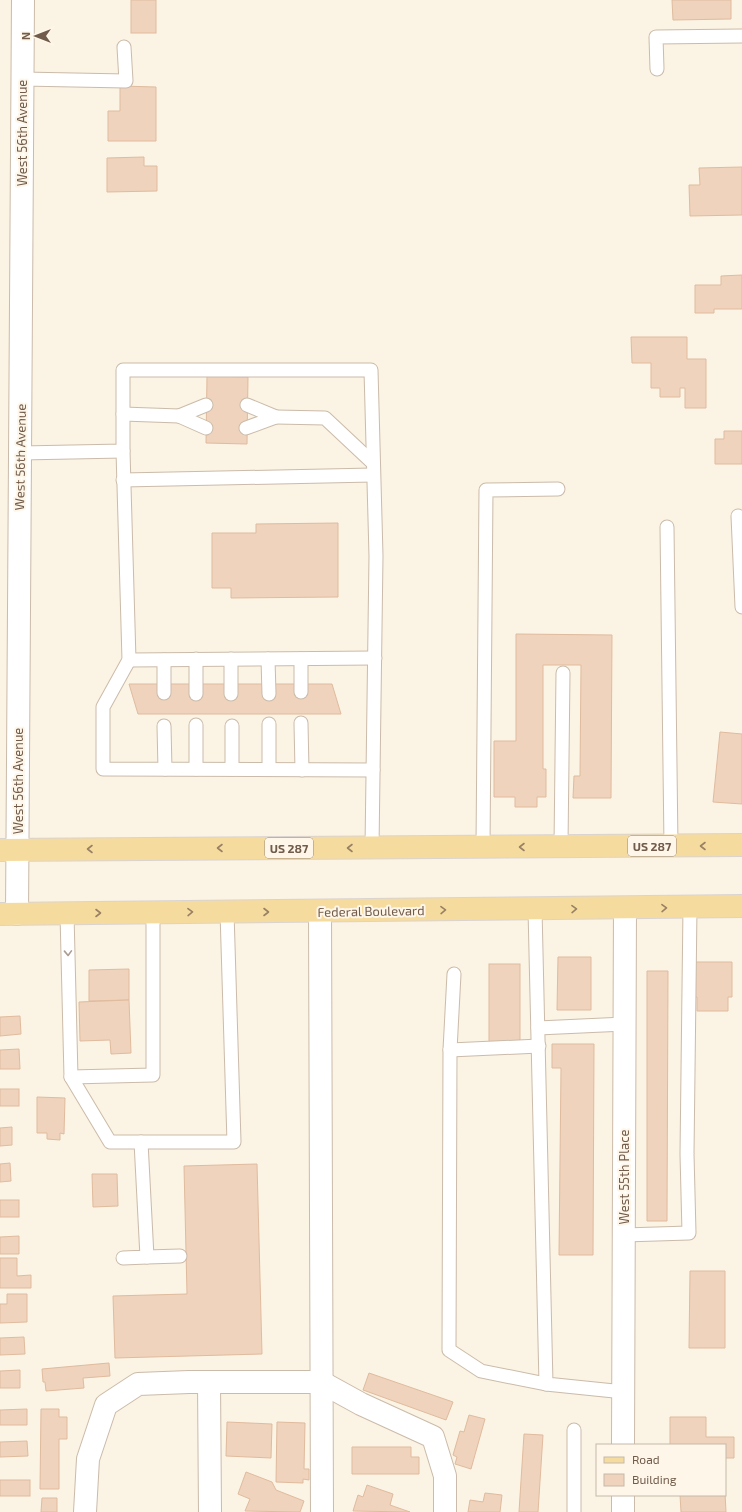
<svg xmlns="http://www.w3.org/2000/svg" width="742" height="1512" viewBox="0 0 742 1512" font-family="'Exo 2',sans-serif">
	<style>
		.building { fill: #efd3bc; stroke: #e0bb9e }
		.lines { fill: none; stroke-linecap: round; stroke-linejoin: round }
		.service-casing { stroke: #cbbbaa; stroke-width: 15 }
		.minor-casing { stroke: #cbbbaa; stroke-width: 24 }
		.tertiary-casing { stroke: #cbbbaa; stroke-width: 24 }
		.primary-casing { stroke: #dad4d0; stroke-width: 24 }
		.service { stroke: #fff; stroke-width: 13 }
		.minor { stroke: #fff; stroke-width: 22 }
		.tertiary { stroke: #fff; stroke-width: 22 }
		.primary { stroke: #f6db9f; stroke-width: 22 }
		.oneway { stroke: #998164 }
		.oneway2 { stroke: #aa9d93 }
		.labels { text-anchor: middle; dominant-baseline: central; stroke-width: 4; stroke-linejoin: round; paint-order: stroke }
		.shield { fill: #fef7e9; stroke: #9b8a7a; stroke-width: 1 }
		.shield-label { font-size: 12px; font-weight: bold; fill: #715b4b }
		.street-label { font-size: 13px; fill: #715b4b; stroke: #fef7e9 }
	</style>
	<rect width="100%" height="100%" fill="#fbf3e3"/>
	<g class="building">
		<rect x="131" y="0" width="25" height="33"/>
		<polygon points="672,0 731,0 731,19 673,20"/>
		<polygon points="120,86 156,87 156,141 108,141 108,111 120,111"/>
		<polygon points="144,157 144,166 157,166 157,191 107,192 107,158"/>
		<polygon points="742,167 742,215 690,216 689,185 700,185 699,168"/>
		<polygon points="742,275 742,309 714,309 714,313 695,313 695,285 721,285 721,276"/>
		<polygon points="631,337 687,337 687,359 706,359 706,408 685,408 685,388 680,388 680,397 660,397 660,388 651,388 651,363 632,363"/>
		<polygon points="207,376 248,377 247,444 206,443"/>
		<polygon points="724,431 742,431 742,464 715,464 715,439 724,439"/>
		<polygon points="338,523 338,597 231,598 231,588 212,588 212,533 256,533 256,524"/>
		<polygon points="516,634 612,635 611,798 573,798 574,776 580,776 581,665 543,665 543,769 546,769 546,797 537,797 537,807 515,807 515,797 494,797 494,741 516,741"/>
		<polygon points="129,684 332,684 341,714 138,714"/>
		<polygon points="720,732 742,734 742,804 713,802"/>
		<polygon points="558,957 591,957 591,1010 557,1010"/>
		<polygon points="693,962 732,962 732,997 728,997 728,1011 697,1011 697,997 693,997"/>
		<rect x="489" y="964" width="31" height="78"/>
		<polygon points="129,969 129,1000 89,1001 89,970"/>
		<polygon points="647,971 668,971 667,1221 647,1221"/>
		<polygon points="129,1000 131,1053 111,1054 110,1040 80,1041 79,1002"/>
		<polygon points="20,1016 21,1034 0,1036 0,1017"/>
		<polygon points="552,1044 594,1044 593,1255 559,1255 561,1068 552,1068"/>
		<polygon points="19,1049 20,1069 0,1069 0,1050"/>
		<rect x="0" y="1089" width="19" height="17"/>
		<polygon points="37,1097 65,1098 64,1134 60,1133 60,1140 47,1139 47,1133 37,1133"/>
		<polygon points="12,1127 12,1145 0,1146 0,1128"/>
		<polygon points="10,1163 11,1181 0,1182 0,1164"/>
		<polygon points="257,1164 262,1354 115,1358 113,1296 187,1294 184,1166"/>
		<polygon points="92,1174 117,1174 118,1206 93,1207"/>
		<rect x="0" y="1200" width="19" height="17"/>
		<polygon points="19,1236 19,1254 0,1254 0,1237"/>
		<polygon points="0,1258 17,1258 17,1276 31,1275 31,1288 0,1288"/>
		<polygon points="690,1271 725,1271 725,1348 689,1348"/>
		<polygon points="7,1294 27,1294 27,1322 0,1323 0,1304 7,1304"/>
		<polygon points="24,1337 25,1354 0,1355 0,1338"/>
		<polygon points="109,1363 110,1376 83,1378 84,1388 46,1391 45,1382 43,1382 42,1369"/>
		<polygon points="20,1370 20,1388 0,1388 0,1371"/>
		<polygon points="369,1373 453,1402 446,1420 363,1390"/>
		<polygon points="27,1409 27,1425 0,1425 0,1410"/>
		<polygon points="41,1409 59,1409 59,1417 67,1417 67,1439 59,1439 59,1489 40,1489"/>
		<polygon points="469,1415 485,1419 471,1469 455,1464 457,1457 453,1455 460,1431 464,1432"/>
		<polygon points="670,1417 706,1417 706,1437 734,1437 734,1458 725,1458 725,1445 670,1445"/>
		<polygon points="227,1422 272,1424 271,1458 226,1456"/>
		<polygon points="277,1422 305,1423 304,1469 309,1469 309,1480 303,1479 303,1483 276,1482"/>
		<polygon points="524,1434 543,1435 538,1512 519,1512"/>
		<polygon points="27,1441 28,1456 0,1457 0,1442"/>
		<polygon points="352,1447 411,1447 411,1457 419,1457 419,1474 352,1474"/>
		<polygon points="246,1472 272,1482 276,1490 304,1501 300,1512 245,1511 250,1499 238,1494"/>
		<rect x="0" y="1480" width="30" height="16"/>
		<polygon points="367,1485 393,1494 390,1505 410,1512 353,1511 358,1495 363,1497"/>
		<polygon points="485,1493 502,1495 500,1512 468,1512 470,1500 483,1502"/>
		<polygon points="725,1493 726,1512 681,1512 680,1495 725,1495"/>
		<polygon points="42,1498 57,1498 57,1512 41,1512"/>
	</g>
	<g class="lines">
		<defs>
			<g id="service">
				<polyline points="657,69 656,37 742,36"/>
				<polyline points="22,79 126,81 124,47"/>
				<polyline points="123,414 179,416 206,428"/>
				<polyline points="179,416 206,405"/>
				<polyline points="276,417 325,418 373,463"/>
				<polyline points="246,428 276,417 247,405"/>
				<polyline points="123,451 129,660 103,707 103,769 373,770"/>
				<polyline points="21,453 123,451 123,370 371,370 376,556 372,848"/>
				<polyline points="123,480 373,475"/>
				<polyline points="738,516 742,607"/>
				<polyline points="667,527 671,846"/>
				<polyline points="196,659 196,694"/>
				<polyline points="231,659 231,694"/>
				<polyline points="268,659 269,694"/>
				<polyline points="301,659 301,692"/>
				<polyline points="129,660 375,658"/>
				<polyline points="164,660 164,693"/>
				<polyline points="301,723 302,770"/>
				<polyline points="269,724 269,769"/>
				<polyline points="196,725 196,769"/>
				<polyline points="164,726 165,769"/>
				<polyline points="232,726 232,769"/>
				<polyline points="561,846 563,673"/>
				<polyline points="483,847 486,490 558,489"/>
				<polyline points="535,909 546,1384 624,1392"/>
				<polyline points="67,914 71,1077 110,1142 234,1142 227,912"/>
				<polyline points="454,974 450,1050 449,1350 481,1371 546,1384"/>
				<polyline points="538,1028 625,1024"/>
				<polyline points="450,1050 539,1046"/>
				<polyline points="71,1077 153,1075 153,913"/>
				<polyline points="624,1235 689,1233 687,1154 690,907"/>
				<polyline points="147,1257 180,1256"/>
				<polyline points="123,1258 147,1257 141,1142"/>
				<polyline points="574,1430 574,1512"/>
			</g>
			<g id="minor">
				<polyline points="320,911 322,1512"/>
				<polyline points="209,1382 210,1512"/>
				<polyline points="623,1445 625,908"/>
				<polyline points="85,1512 88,1459 106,1405 138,1384 189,1382 321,1382 361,1404 433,1437 445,1476 445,1512"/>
				<polyline points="623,1512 623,1495"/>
			</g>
			<path id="tertiary" d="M17,914C19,609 21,305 23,0"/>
			<g id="primary">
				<polyline points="0,850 742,845"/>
				<polyline points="0,914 742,906"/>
			</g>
		</defs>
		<use href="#service" class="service-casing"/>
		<use href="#minor" class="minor-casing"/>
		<use href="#tertiary" class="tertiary-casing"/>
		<use href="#primary" class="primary-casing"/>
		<use href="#service" class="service"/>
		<use href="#minor" class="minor"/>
		<use href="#tertiary" class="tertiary"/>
		<use href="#primary" class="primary"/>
	</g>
	<defs><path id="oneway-chevron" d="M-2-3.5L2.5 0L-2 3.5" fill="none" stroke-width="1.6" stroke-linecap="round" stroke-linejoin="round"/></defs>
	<g class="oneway">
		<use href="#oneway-chevron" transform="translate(703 846) rotate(180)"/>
		<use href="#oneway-chevron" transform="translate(522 847) rotate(180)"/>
		<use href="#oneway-chevron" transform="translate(220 848) rotate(180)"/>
		<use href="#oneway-chevron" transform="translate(350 848) rotate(-180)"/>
		<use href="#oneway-chevron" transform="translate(90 849) rotate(180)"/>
		<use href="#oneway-chevron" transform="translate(664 908) rotate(-1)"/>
		<use href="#oneway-chevron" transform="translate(574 909) rotate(-1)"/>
		<use href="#oneway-chevron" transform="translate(443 910) rotate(-1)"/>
		<use href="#oneway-chevron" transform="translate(190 912) rotate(-1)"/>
		<use href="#oneway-chevron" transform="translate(266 912)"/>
		<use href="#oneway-chevron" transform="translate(98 913)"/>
	</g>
	<use class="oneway2" href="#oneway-chevron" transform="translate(68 953) rotate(88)"/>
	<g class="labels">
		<g class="shield">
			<rect x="628" y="836" width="48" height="20" rx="3"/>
			<rect x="265" y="838" width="48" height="20" rx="3"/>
		</g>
		<g class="shield-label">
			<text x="652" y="846">US 287</text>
			<text x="289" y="848">US 287</text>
		</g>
		<g class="street-label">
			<text transform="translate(22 133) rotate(-90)">West 56th Avenue</text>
			<text transform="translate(20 457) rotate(-89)">West 56th Avenue</text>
			<text transform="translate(18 781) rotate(-90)">West 56th Avenue</text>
			<text transform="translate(371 911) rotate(-1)">Federal Boulevard</text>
			<text transform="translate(624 1177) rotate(-90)">West 55th Place</text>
		</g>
	</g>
	<rect x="596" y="1444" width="130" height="52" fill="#fef7e9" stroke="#c6b9aa"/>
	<rect x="604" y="1457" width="20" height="6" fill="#f6db9f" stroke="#c6b9aa"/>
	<text x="632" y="1464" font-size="12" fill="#715b4b">Road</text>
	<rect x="604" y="1474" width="20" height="12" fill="#efd3bc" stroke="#c6b9aa"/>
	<text x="632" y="1484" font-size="12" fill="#715b4b">Building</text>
	<g transform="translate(36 36) rotate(270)" stroke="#fef7e9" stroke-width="3" paint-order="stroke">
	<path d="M0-3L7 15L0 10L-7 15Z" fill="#715b4b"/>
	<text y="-6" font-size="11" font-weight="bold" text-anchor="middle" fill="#715b4b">N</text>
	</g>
</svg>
